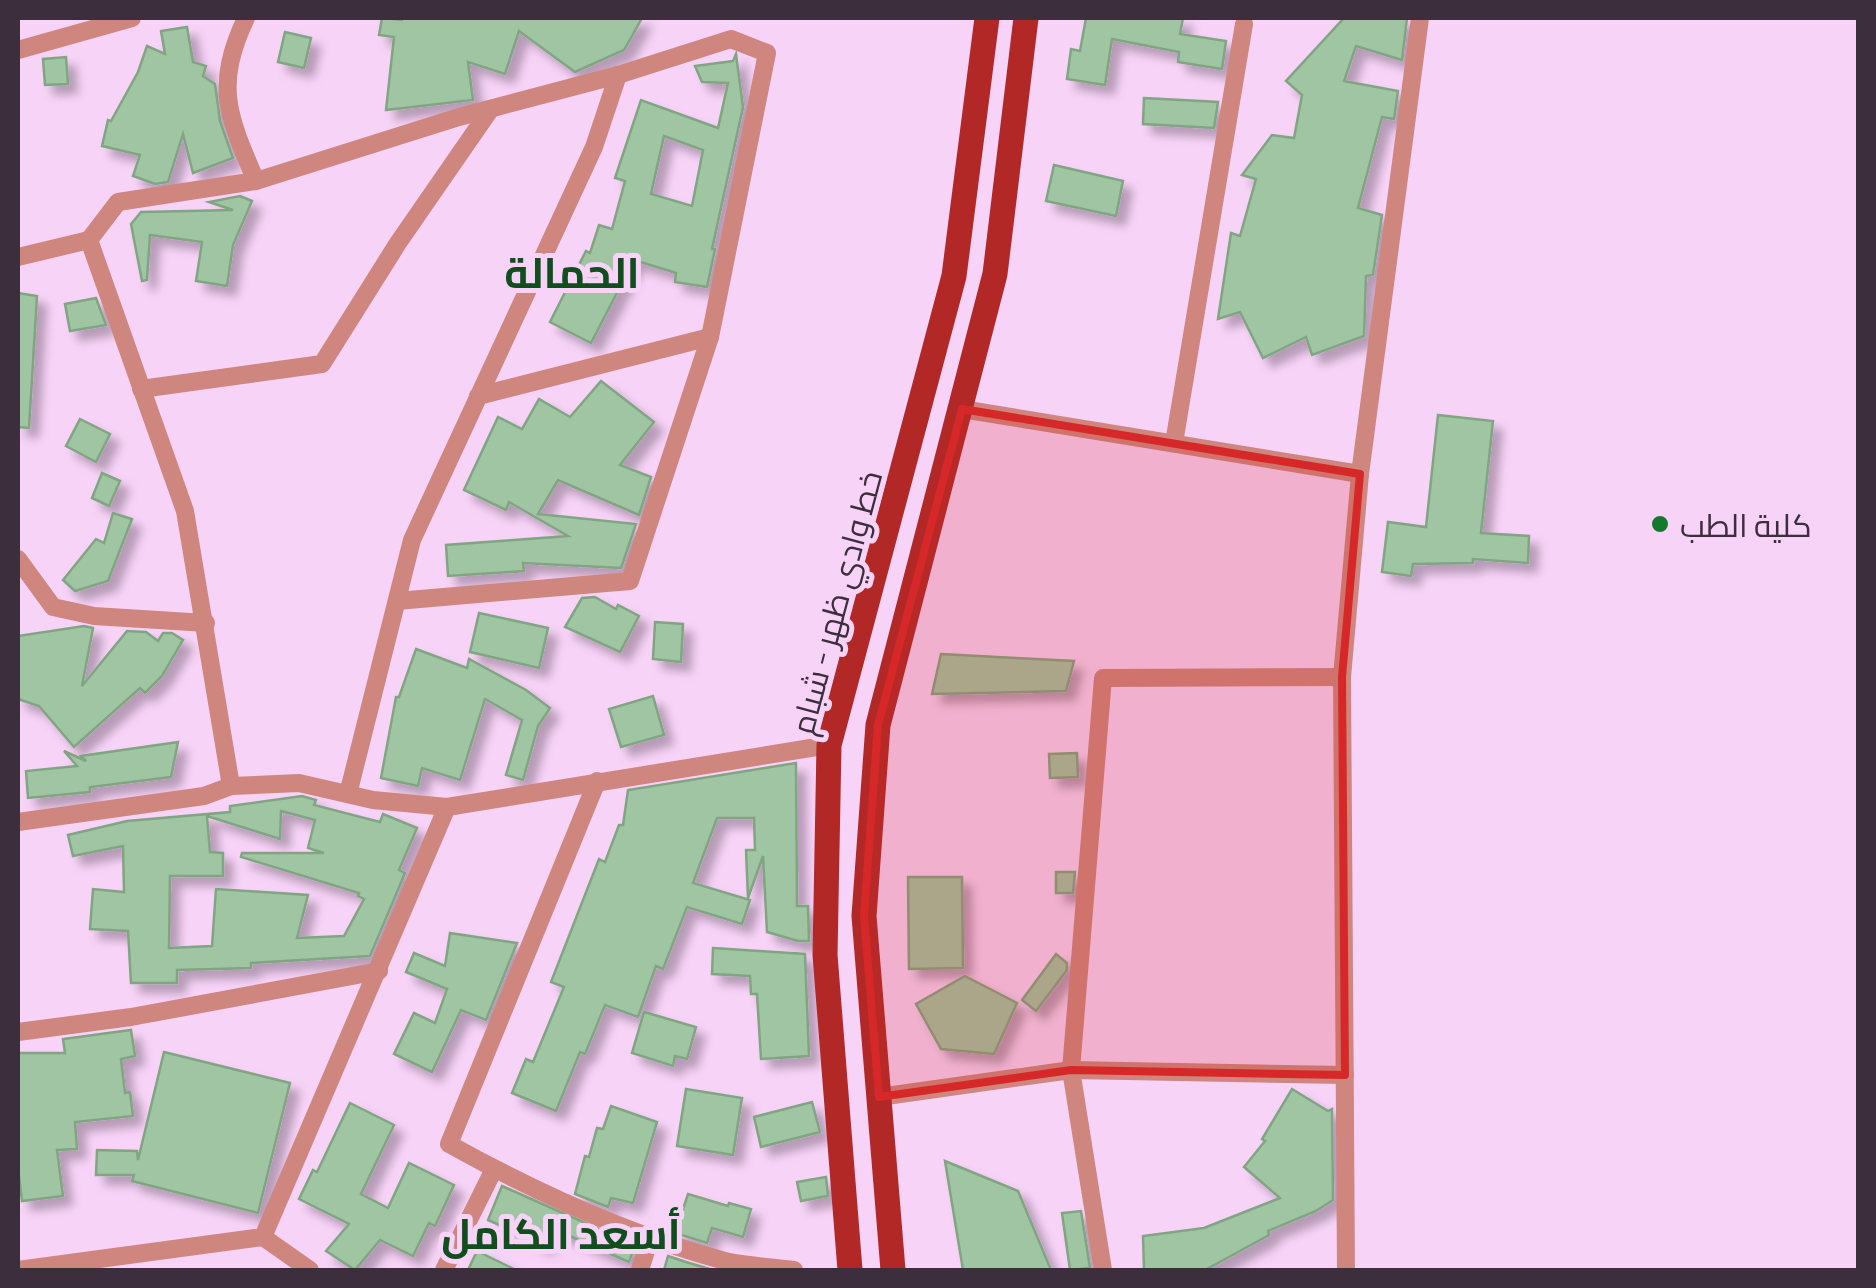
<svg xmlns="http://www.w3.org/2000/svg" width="1876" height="1288" viewBox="0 0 1876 1288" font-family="Barlow,Cairo,sans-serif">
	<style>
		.building { fill: #a0c5a2; stroke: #81a583; stroke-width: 2.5; fill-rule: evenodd; filter: url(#shadow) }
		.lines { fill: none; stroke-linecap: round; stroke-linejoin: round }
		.street { stroke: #cf867e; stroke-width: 18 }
		.primary { stroke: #b12827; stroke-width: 25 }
		.marked { fill: #d62828; fill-opacity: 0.2; stroke: #d62828; stroke-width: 8; stroke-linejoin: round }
		.poi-dot { fill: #13792c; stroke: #f8d3f8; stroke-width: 4 }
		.labels { text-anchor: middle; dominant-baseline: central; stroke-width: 10; stroke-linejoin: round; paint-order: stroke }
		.poi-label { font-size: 32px; fill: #3c2e3c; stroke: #f8d3f8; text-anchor: start }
		.street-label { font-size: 32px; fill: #3c2e3c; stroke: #f8d3f8 }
		.district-label { font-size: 42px; font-weight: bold; fill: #104e1d; stroke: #f8d3f8 }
	</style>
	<defs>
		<filter id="shadow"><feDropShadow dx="9" dy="9" stdDeviation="5" flood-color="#0004"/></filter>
	</defs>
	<rect width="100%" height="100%" fill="#f8d3f8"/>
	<g class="building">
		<polygon points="382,18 402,20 403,18 642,18 624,50 575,72 519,31 505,74 468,62 473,100 386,110 394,37 379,35"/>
		<polygon points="1086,18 1183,18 1180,34 1226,41 1222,69 1178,62 1179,52 1112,39 1105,85 1067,79 1071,49 1080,51"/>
		<polygon points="1344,18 1407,18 1402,60 1356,46 1344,81 1398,91 1394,119 1382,117 1358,208 1382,215 1373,275 1366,276 1364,336 1312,355 1306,337 1263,358 1240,312 1218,319 1231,233 1240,236 1256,179 1242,175 1272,135 1294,138 1302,95 1286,81"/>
		<polygon points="187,27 193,62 206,66 203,76 215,84 220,121 233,158 193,173 183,134 168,182 155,184 133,176 140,155 102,146 108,120 111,121 138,72 147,46 165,54 161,31"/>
		<polygon points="285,32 311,38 304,68 278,62"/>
		<path d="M736,54L743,107L712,249H715L707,287L675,282L676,273L634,260L591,343L550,322L586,251L590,253L599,225L612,229L625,181L615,178L641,100L718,128L728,83L702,82L695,66L733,61ZM664,136L703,150L692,206L651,194Z"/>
		<polygon points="66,57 68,84 45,85 43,59"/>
		<polygon points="1144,98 1218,102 1214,128 1143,124"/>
		<polygon points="1054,165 1123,181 1116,216 1046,201"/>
		<polygon points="240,196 252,201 233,245 227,286 196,281 202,242 150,235 147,280 142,281 131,224 141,212 233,210 209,202"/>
		<polygon points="18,293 37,296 29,428 18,427"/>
		<polygon points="96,298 106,325 70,331 65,304"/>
		<polygon points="601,381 654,422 620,465 651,477 639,515 558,480 538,514 636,524 621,568 523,563 524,571 448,576 446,545 568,536 509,502 506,510 464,490 498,417 522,429 539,399 570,417"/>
		<polygon points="1438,415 1493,421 1481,533 1529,536 1528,563 1473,559 1473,563 1413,564 1411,576 1382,572 1388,522 1426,527"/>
		<polygon points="80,419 110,434 96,462 66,446"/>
		<polygon points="102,473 120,481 109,506 92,498"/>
		<polygon points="113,513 132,519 108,581 75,591 63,580 96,539 104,543"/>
		<polygon points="595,597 616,609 618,605 639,616 620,652 565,627 582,598"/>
		<polygon points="479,613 548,628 539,668 470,652"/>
		<polygon points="655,622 683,624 681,662 653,659"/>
		<polygon points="84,626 93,628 82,686 127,631 146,632 158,641 163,633 172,633 183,640 162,676 145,693 140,688 74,747 39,706 18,699 18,636"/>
		<polygon points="416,649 467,668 469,659 526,690 550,708 538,726 523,780 506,775 522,720 485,699 460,780 422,768 418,786 381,778 396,697 399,697"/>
		<polygon points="941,654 1074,661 1066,691 932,694"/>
		<polygon points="653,696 664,735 621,747 609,709"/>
		<polygon points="178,742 171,777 90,787 90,792 28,798 26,771 77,766 64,751 86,761 81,756"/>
		<polygon points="1077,753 1078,777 1050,778 1049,754"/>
		<polygon points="796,763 797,906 808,906 809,941 798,941 767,932 763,856 748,898 746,850 755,850 754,818 717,818 693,883 750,900 742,924 687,907 663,969 656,966 638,1017 605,1005 585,1054 580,1052 556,1111 512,1093 526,1059 533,1062 564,987 551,982 599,859 605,862 619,825 623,825 628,790"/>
		<path d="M302,796L316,800L314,805L380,822L383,814L417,828L399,870L405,873L370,956L251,963V968L177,970V983H131L128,931L90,929L93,889L124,892L123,846L73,856L68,835L127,821L230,812V806ZM281,811L315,820L308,848L324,853H242L241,857L359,893L358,896L364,899L344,936L297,938L308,895L216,889L212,946L169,948L170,876H223V853L210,852L207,816L280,839Z"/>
		<polygon points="1056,872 1075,872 1073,893 1056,893"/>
		<polygon points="908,877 962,877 963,968 909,969"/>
		<polygon points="450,933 517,943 486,1020 461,1010 432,1072 394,1054 414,1013 435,1023 447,989 406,972 414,953 445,966"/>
		<polygon points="713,948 805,954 809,1056 761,1059 757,994 751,994 750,976 712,974"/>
		<polygon points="1056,954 1067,963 1067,970 1036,1011 1022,1000"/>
		<polygon points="965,976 1017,1003 994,1054 941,1049 916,1004"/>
		<polygon points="644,1012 696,1027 687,1059 675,1056 673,1066 632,1053"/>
		<polygon points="131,1030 135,1056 121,1059 125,1093 130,1092 133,1116 75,1122 77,1149 57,1150 63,1196 22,1201 18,1168 18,1053 65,1053 63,1039"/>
		<polygon points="164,1052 290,1083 258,1213 132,1181 134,1175 96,1175 97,1150 137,1151 138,1160"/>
		<polygon points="686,1089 742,1098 733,1155 677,1146"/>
		<polygon points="1292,1089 1328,1111 1332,1109 1333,1200 1316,1211 1268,1231 1269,1235 1205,1270 1144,1270 1143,1236 1204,1228 1280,1198 1244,1167 1265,1141 1262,1139"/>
		<polygon points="812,1102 820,1132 761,1147 754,1117"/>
		<polygon points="350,1103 394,1125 361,1194 388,1208 409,1163 454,1185 435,1226 429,1223 413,1256 380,1240 355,1270 326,1251 349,1224 299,1199 313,1170 317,1172"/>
		<polygon points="611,1106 657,1122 633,1203 611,1198 608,1207 575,1194 585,1156 589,1157 597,1128 603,1129"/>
		<polygon points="945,1161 1018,1191 1051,1270 963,1270"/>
		<polygon points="826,1177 828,1196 801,1201 797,1182"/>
		<polygon points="502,1186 635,1245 629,1262 551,1228 544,1245 488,1220"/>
		<polygon points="688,1194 728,1206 729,1203 751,1209 743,1237 712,1228 707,1243 675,1233"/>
		<polygon points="1081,1211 1090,1268 1070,1270 1062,1213"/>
		<polygon points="477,1251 516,1270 468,1270"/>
		<polygon points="668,1256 686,1262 713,1270 664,1270"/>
	</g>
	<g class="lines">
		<g class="street">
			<path d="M246,18C214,86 228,116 256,181"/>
			<polyline points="18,50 132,18"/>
			<polyline points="18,257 89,240"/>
			<polyline points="141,389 322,364 398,243 490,110"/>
			<polyline points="478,396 710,337"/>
			<polyline points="962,409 1360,474"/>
			<polyline points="1174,443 1244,24"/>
			<polyline points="18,559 53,607 94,616 206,623"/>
			<path d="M597,781L449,1144C535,1192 629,1235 725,1261C747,1266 771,1267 794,1270"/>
			<polyline points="231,786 185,511 89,240 118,202 256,181 459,117 618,75"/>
			<polyline points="348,794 412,540 594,147 618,75 731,39 767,53 710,337 630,581 397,601"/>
			<polyline points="18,822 204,796 231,786 299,783 373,800 447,807 829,745"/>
			<polyline points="18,1032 131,1017 379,971"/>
			<polyline points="879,1097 1071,1070 1345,1075"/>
			<polyline points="263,1237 310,1270"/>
			<polyline points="18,1270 263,1237 447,807"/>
			<polyline points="444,1270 494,1169"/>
			<polyline points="640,1270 651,1235"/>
			<polyline points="1103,1270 1071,1070 1103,678 1342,677"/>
			<polyline points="1346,1270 1342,677 1360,474 1420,18"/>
		</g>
		<g class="primary">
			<polyline points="850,1270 825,955 829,745 954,276 987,18"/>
			<polyline points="893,1270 864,916 878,725 995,274 1026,18"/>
		</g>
	</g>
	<path class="marked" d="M962,409L1360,474L1342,677L1345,1075L1071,1070L879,1097L864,916L878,725Z"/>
	<circle class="poi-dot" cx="1660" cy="524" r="10"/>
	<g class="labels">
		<g class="poi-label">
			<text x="1680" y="524">كلية الطب</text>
		</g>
		<g class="street-label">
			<text transform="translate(835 602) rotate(-75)">خط وادي ظهر - شبام</text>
		</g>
		<g class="district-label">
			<text x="572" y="271">الحمالة</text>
			<text x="561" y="1232">أسعد الكامل</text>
		</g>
	</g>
	<rect width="1876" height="1288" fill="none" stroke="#3c2e3c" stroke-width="40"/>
</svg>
